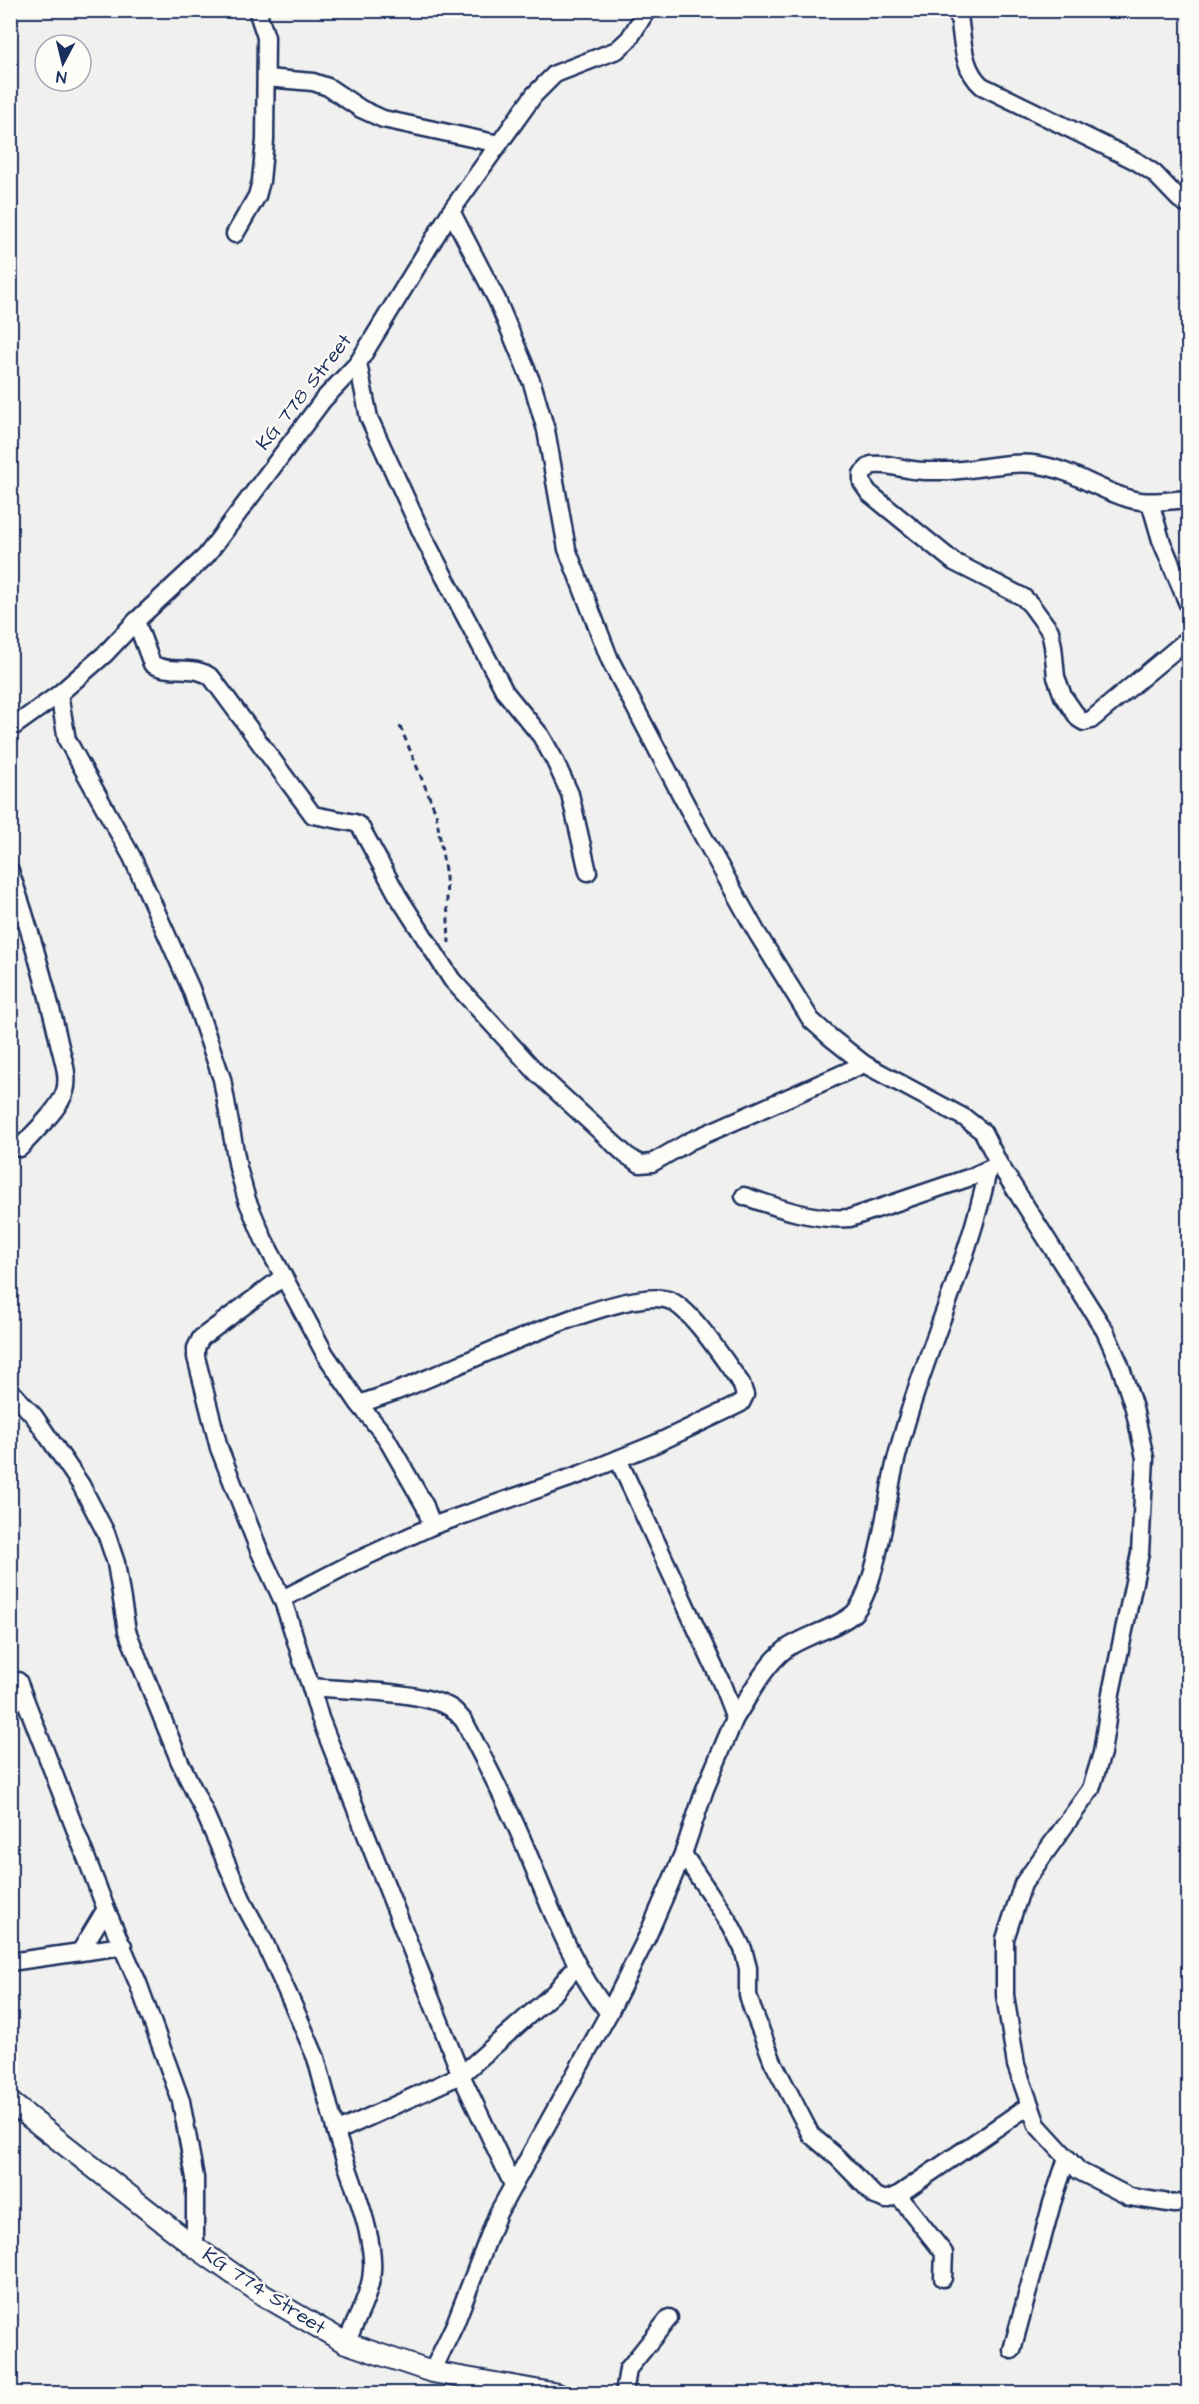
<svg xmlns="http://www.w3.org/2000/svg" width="1199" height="2404" viewBox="0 0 1199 2404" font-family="'Architects Daughter',sans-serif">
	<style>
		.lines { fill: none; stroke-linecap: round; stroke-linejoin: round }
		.minor-casing { stroke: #1b2f5e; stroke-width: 21 }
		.tertiary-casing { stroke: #1b2f5e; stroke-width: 24 }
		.path { stroke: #1b2f5e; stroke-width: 3; stroke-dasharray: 6 4.5; stroke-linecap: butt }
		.minor { stroke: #fdfcf7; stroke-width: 16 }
		.tertiary { stroke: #fdfcf7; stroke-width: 20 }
		.labels { text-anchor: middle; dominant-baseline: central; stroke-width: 4.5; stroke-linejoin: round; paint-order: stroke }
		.street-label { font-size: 20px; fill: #1b2f5e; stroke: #fdfcf7 }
	</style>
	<rect width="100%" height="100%" fill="#f0f0ee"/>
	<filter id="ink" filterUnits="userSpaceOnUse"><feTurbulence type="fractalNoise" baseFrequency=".0167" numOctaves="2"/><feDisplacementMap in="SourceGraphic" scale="12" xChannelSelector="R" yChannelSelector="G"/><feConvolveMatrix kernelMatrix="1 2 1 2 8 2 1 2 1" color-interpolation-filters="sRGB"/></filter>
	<g filter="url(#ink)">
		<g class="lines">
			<defs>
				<g id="minor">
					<path d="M958,10C963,37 961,68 982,86L1136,161L1154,173L1179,199L1188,205"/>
					<polyline points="266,78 313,82 328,87 361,109 383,119 499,144"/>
					<polyline points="451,211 497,300 532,383 546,430 567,549 610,660 699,829 757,933 811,1020 830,1037 864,1064 965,1118 983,1132 999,1164 1105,1331 1120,1365 1134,1408 1145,1458 1140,1553 1111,1693 1102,1753 1091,1789 1023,1884 1005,1939 1005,1995 1016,2065 1037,2125 1079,2171 1130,2197 1175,2204 1188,2202"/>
					<polyline points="235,234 257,196 261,181 265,140 266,37 257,10"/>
					<polyline points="358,363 369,418 424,538 505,692 541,736 554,759 570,794 588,872"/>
					<path d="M1188,499C1171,500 1151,504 1134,500C1101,492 1073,470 1039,465C1009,460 978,470 948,471C934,471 920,472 907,469C891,466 888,464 871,465L862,474V483L869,493L954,562L1023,597L1031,605L1050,631L1053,646L1056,677L1063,696L1079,719L1084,722L1091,720L1188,639"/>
					<polyline points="1150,502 1161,540 1188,604"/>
					<path d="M136,621L152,664C171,675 194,663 212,678L313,815L355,823L360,826L398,896L452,980L538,1074L626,1155L640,1164L652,1163L690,1141L864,1064"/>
					<path d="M59,694L67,740L132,857L191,989L222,1079L238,1168L247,1200L264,1240L325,1354L359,1404L385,1436L425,1506L432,1526L581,1474L655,1444L729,1409L741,1403L745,1395L741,1383C725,1362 694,1312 671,1301C631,1282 464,1364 419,1382C400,1391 379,1397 359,1404"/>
					<polyline points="10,729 59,694 105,654 136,621 206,556 323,400 358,363 451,211 534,95 555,74 617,50 629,39 647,10"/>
					<path d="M10,871C29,926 45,981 58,1038C61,1054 70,1075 65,1091C60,1109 32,1134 20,1148"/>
					<path d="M744,1196C778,1208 815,1221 850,1218L971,1177L993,1167"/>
					<polyline points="10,1390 34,1416 81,1485 106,1533 116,1563 127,1631 180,1762 203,1809 245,1906 264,1941 298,2016 316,2058 336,2132"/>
					<path d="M432,1526L352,1563L282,1599C293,1628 300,1658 311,1687C345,1690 424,1691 451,1708C456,1711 460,1717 464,1721C484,1759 504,1798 521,1837C547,1897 568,1962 609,2013"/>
					<polyline points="282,1599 259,1550 219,1448 196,1357 196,1348 201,1338 283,1277"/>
					<polyline points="18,1681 106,1909 138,1983 181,2101 195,2178 195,2247"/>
					<path d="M311,1687L320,1718L461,2075L336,2132C347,2172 379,2239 371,2279C367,2301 355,2322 346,2343"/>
					<path d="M735,1718C750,1695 764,1666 786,1649C803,1636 838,1628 854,1613C875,1591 886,1510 892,1478C914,1372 966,1276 988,1170"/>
					<polyline points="683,1854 731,1925 743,1949 748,1968 748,1995 752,2008 773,2062 811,2135 838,2158 875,2196 886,2200 898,2195 1030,2105"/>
					<polyline points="80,1952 106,1909"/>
					<polyline points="10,1962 123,1946"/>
					<polyline points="513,2185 461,2075 555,1992 577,1965"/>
					<polyline points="898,2195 944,2253 943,2278"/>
					<polyline points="1012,2350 1052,2203 1067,2158"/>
					<polyline points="432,2372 455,2324 498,2213 609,2013 647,1937 683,1854 705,1789 735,1718 721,1682 618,1459"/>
					<polyline points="624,2394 628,2369 669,2318"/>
				</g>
				<polyline id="tertiary" points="10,2102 195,2247 263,2295 346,2343 432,2372 558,2394"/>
			</defs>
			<use href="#minor" class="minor-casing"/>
			<use href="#tertiary" class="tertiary-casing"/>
			<polyline class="path" points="400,726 436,813 446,877 449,943"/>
			<use href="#minor" class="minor"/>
			<use href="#tertiary" class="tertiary"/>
		</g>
	</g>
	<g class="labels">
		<g class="street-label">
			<text transform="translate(304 392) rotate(-52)">KG 778 Street</text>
			<text transform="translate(264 2291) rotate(33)">KG 774 Street</text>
		</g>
	</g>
	<rect width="1199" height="2404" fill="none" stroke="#fdfcf7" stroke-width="36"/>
	<rect x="18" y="18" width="1163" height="2368" fill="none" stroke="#1b2f5e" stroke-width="2" filter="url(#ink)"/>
	<g transform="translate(63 63) rotate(187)"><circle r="28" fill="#fdfcf7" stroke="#a3aaba" stroke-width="1.5"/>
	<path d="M0-4.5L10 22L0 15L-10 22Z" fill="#1b2f5e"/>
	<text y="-9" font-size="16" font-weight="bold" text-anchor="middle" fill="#1b2f5e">N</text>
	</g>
</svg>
